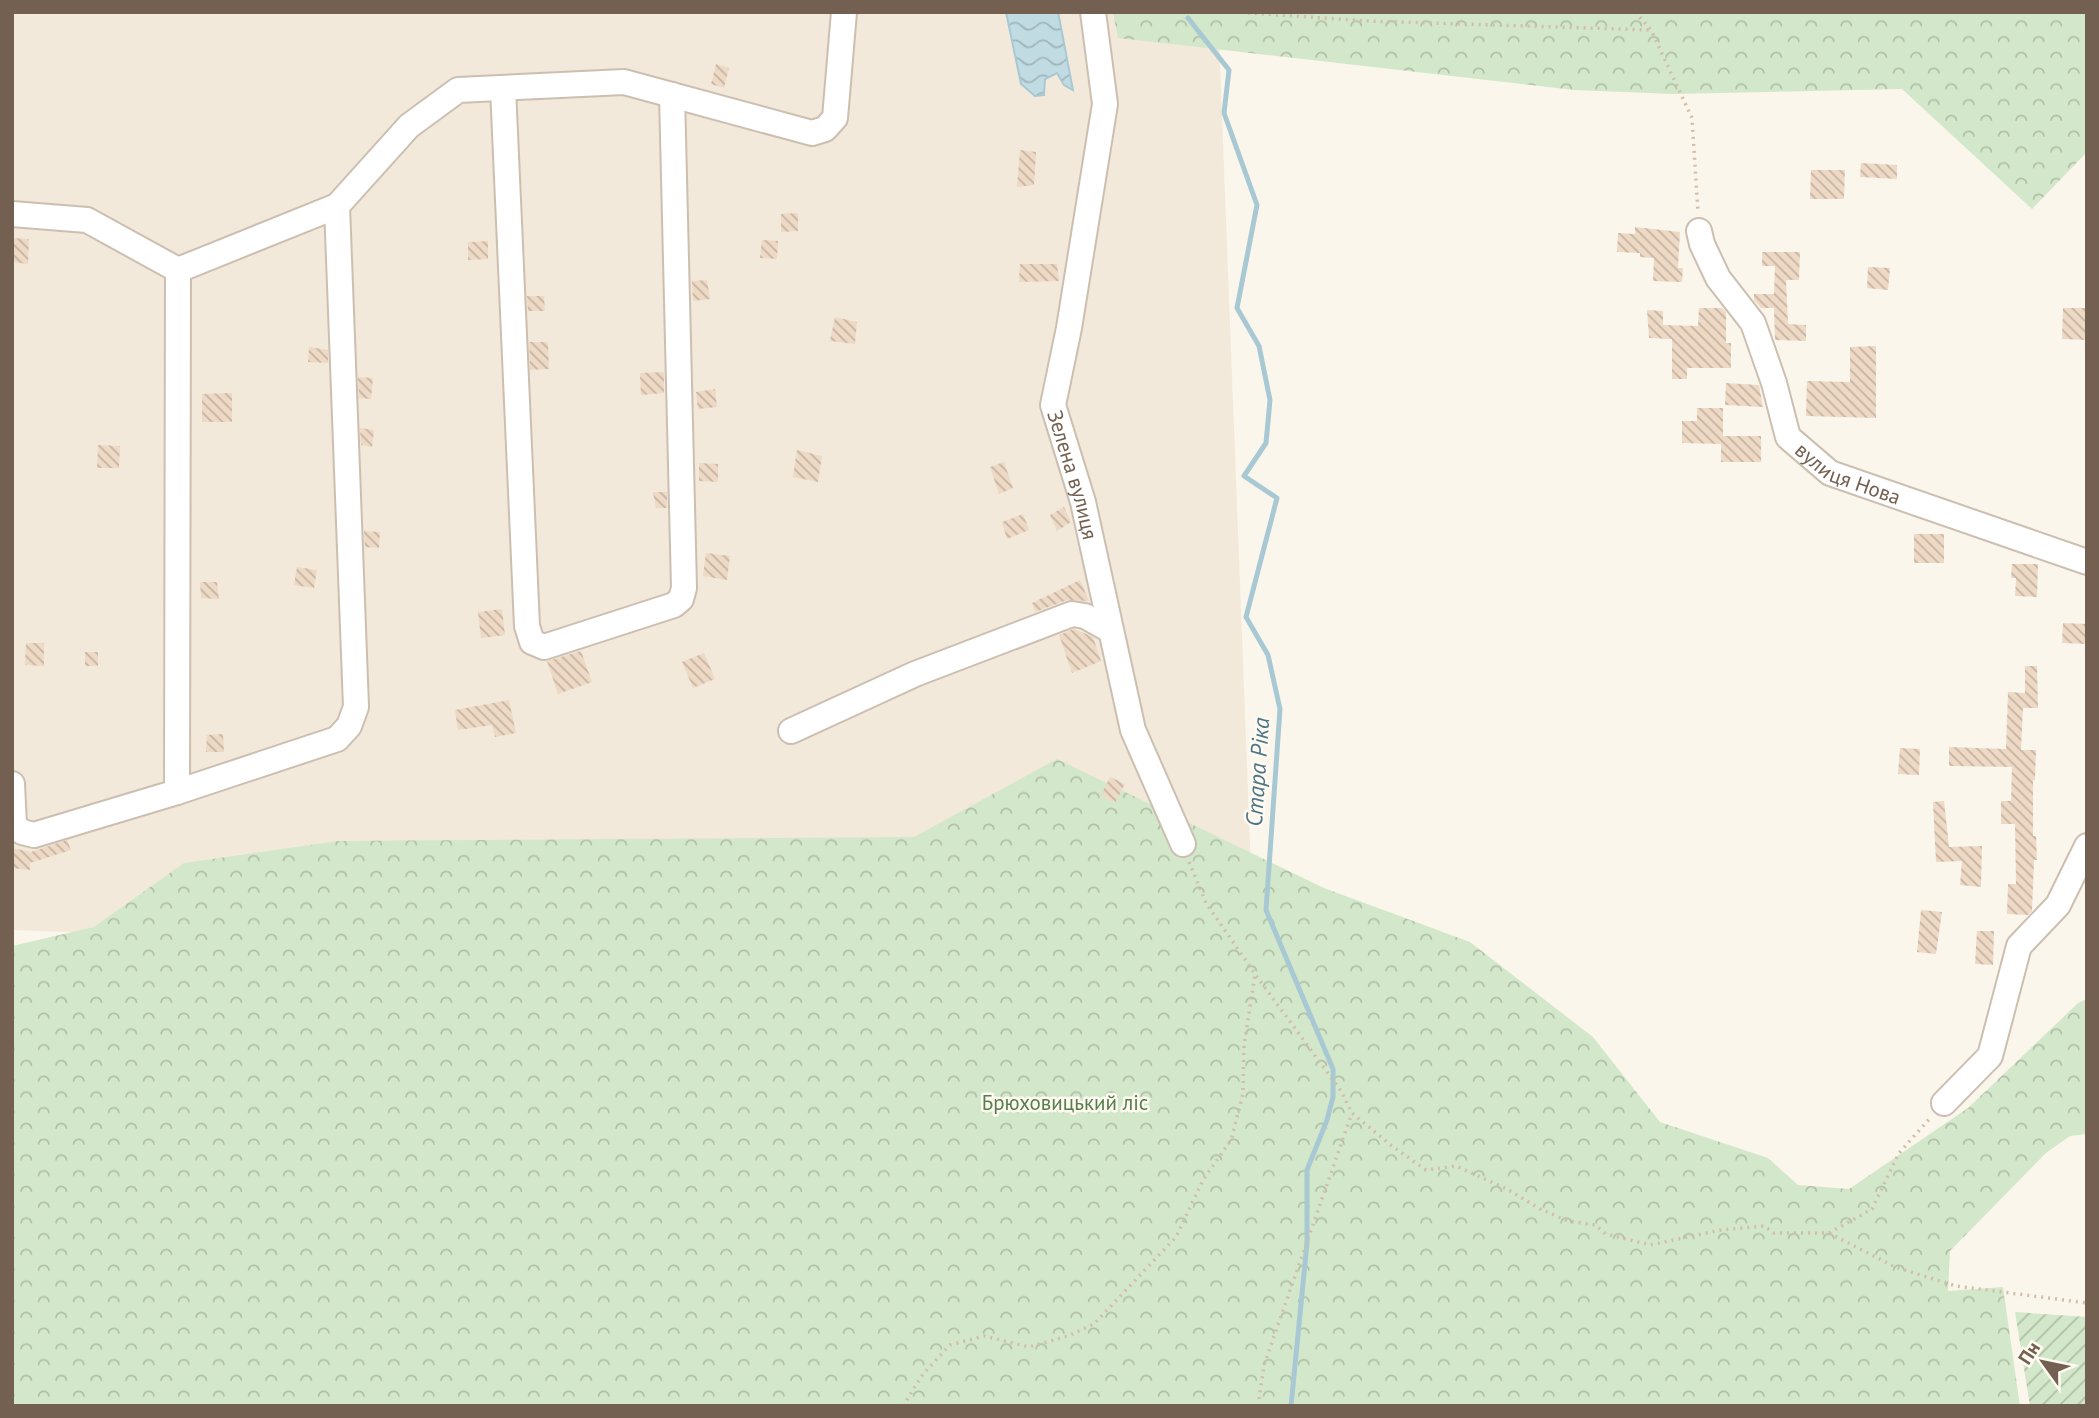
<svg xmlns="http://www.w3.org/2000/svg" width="2099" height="1418" viewBox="0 0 2099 1418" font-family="'PT Sans',sans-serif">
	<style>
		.residential { fill: #f2e9da }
		.forest { fill: url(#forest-crowns) }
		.garden { fill: url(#garden-furrows) }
		.water { fill: url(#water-waves); stroke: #a8c9d4; stroke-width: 2 }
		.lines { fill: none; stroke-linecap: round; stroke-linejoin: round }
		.stream { stroke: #a8c9d4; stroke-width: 5 }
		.building { fill: url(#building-back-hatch) }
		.minor-casing { stroke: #ccbfb1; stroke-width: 28 }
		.path { stroke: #d3bda8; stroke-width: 3.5; stroke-dasharray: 2 5; stroke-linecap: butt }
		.minor { stroke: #fff; stroke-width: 24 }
		.labels { text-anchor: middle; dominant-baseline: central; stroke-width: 5; stroke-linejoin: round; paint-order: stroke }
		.street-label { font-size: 21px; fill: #746050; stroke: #fefaf1 }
		.park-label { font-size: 21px; fill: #557e4c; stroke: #fefaf1 }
		.water-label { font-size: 23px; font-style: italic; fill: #4c7585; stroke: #fefaf1 }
	</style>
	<defs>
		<pattern id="forest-crowns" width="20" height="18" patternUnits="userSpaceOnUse" patternTransform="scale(1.75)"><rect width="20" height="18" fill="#d3e8ca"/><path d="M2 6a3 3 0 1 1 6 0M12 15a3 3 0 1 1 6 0" fill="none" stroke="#b0bfa6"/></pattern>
		<pattern id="garden-furrows" width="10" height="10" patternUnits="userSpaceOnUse" patternTransform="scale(1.75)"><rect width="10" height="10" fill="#d3e8ca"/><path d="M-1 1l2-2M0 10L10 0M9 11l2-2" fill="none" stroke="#b0bfa6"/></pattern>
		<pattern id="water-waves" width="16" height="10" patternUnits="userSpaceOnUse" patternTransform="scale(1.75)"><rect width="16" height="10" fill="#c1dbe3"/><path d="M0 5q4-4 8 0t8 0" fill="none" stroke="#a1b5ba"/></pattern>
		<pattern id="building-back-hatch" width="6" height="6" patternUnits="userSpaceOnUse" patternTransform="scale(1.75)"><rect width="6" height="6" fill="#eed9c5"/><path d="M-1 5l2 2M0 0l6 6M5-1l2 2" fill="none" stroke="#c5b3a2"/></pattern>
	</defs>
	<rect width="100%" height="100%" fill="#fbf6eb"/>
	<polygon class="residential" points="12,12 1218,12 1255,974 12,930"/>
	<g class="forest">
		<polygon points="1113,12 2087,12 2087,152 2032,209 1902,89 1672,94 1574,90 1118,38"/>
		<polygon points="1057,759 1324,888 1470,942 1593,1037 1660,1122 1768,1158 1798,1185 1849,1189 1968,1108 2078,1003 2087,999 2087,1134 2070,1136 2046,1153 1950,1251 1948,1291 2003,1287 2020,1406 12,1406 12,946 94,927 184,863 338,841 914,837"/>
	</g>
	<polygon class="garden" points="2015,1312 2087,1317 2087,1406 2030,1406"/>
	<polygon class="water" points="1006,12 1058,12 1073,90 1064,85 1057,73 1045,79 1044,95 1035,96 1021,84"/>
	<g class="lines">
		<polyline class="stream" points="1188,18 1229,70 1224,113 1257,205 1237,308 1259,346 1270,400 1266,443 1244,476 1277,498 1246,617 1268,655 1280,709 1266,910 1333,1069 1333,1097 1327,1120 1307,1170 1307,1243 1291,1406"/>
	</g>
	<g class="building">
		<polygon points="716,64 729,68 724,88 711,84"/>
		<polygon points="1020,150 1036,152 1034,185 1017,187"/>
		<polygon points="1861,163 1897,165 1897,179 1860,177"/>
		<polygon points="1811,170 1845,170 1844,199 1810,199"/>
		<polygon points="798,213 798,231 781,232 781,214"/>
		<polygon points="1635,227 1680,232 1678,268 1683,268 1682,282 1653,281 1654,258 1640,257 1640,253 1617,252 1618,233 1635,234"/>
		<polygon points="12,238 29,239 28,264 12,262"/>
		<polygon points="762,240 778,241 777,259 760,258"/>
		<polygon points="488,241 488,259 468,260 468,242"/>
		<polygon points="1762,252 1800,252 1799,280 1786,280 1788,324 1806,325 1806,341 1775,340 1774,308 1761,308 1754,300 1754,294 1774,294 1775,266 1762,266"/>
		<polygon points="1020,264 1057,264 1059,281 1019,282"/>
		<polygon points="1868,267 1890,268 1888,290 1867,288"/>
		<polygon points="707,280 710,299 693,301 692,281"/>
		<polygon points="527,296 544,296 545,311 528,311"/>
		<polygon points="1699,308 1722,308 1726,312 1726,343 1731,343 1731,368 1687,368 1687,379 1672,379 1672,339 1649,338 1647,310 1663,311 1663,325 1698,326"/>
		<polygon points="2063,308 2087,308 2087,340 2062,339"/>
		<polygon points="835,317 857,322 855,344 830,341"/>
		<polygon points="529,342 548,342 549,369 530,370"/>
		<polygon points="1876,346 1876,418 1806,416 1807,381 1850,382 1850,347"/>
		<polygon points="309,347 328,350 328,363 308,362"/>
		<polygon points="664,372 664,393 641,395 640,373"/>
		<polygon points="358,377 373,378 371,399 359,398"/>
		<polygon points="1726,383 1759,385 1763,407 1725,405"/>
		<polygon points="715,389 717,407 698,409 696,392"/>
		<polygon points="232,393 232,422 202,422 202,394"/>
		<polygon points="1697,408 1723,408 1723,436 1761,436 1761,462 1721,462 1721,444 1682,443 1682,421 1697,421"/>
		<polygon points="360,428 374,430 372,447 361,445"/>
		<polygon points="98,445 120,446 119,468 97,468"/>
		<polygon points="797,450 822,456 818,482 793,477"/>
		<polygon points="1004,462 1013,488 999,494 990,467"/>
		<polygon points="699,463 718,464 718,482 699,481"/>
		<polygon points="653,492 667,492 667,508 656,508"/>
		<polygon points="1064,507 1071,522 1057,531 1050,515"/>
		<polygon points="1023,514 1029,530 1007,539 1002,522"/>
		<polygon points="364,531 380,532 379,548 365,547"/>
		<rect x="1914" y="534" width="30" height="29"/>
		<polygon points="706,553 730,556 727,580 703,576"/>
		<polygon points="2012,564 2038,564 2037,597 2015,596 2016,578 2011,578"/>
		<polygon points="297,567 317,570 314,588 294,585"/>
		<polygon points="1080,580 1089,601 1067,600 1035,612 1032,603"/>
		<polygon points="200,582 217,582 219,599 201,598"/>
		<polygon points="502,609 505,635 481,638 478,612"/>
		<polygon points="2063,623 2087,624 2087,644 2062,643"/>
		<polygon points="1074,629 1093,637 1101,661 1072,673 1059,635"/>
		<polygon points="26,643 44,643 44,666 25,665"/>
		<polygon points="581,651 592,682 558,694 547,661"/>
		<rect x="85" y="652" width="13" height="14"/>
		<polygon points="704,653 715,679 693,688 682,662"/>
		<polygon points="2025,666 2037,666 2038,708 2023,708 2021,750 2036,750 2035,780 2033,780 2033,836 2036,836 2037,860 2034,860 2032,911 2028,915 2007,914 2008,884 2016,884 2015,824 2001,824 2001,801 2011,801 2012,767 1949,766 1949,747 2006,749 2008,692 2025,693"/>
		<polygon points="509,700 516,733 495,737 492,725 458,730 455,710"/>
		<polygon points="223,734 224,752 206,752 207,735"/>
		<polygon points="1900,748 1920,749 1919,775 1898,774"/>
		<polygon points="1110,777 1125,784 1115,803 1101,795"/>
		<polygon points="1944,801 1949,847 1982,846 1981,887 1960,885 1962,861 1936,862 1933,802"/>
		<polygon points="67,840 71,850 30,863 30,870 12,868 12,848 31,852"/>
		<polygon points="1921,910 1942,912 1936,954 1917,952"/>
		<polygon points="1977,931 1994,931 1993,965 1975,964"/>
	</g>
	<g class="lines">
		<defs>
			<g id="minor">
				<path id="s1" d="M1093,12L1105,104L1069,328L1053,405L1083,502L1133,730L1183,844"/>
				<polyline points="503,88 527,626 532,642 544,647 674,605 681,599 684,588 672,95"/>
				<polyline points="12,214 87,220 178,270 337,206 409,126 458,90 624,82 812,133 825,129 835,118 844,12"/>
				<path id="s2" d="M1699,231L1702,244L1718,278L1753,323L1774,383L1788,437L1830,473L2087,562"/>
				<polyline points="791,731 915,674 1072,614 1085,616 1110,630"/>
				<polyline points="12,784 14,825 22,832 34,835 177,792 337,739 349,726 356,707 337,206"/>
				<polyline points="177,792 178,270"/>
				<polyline points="1944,1103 1990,1056 2019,946 2058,905 2087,846"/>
			</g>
		</defs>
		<use href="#minor" class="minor-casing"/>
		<g class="path">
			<polyline points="1234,12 1368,21 1651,30"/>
			<polyline points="1635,12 1651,30 1692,118 1698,212"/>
			<polyline points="1189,862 1206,903 1255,974 1341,1091 1352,1113 1392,1146 1426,1170 1456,1166 1507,1189 1540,1209 1568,1221 1595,1225 1606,1234 1650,1245 1721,1230 1764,1226 1774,1233 1829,1233 1872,1209 1899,1153 1932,1116"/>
			<polyline points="1829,1233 1895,1267 1956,1286 2087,1303"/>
			<polyline points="903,1406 923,1374 950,1345 984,1336 1029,1347 1068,1336 1094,1324 1176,1237 1203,1180 1231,1140 1243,1094 1244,1046 1255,974"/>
			<polyline points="1258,1406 1264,1365 1352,1113"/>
		</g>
		<use href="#minor" class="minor"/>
	</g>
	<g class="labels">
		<g class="street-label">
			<text stroke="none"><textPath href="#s2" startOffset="299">вулиця Нова</textPath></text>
			<text stroke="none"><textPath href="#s1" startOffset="471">Зелена вулиця</textPath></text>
		</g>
		<g class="park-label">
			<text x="1065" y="1102">Брюховицький ліс</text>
		</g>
		<g class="water-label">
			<text transform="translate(1257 772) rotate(-86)">Стара Ріка</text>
		</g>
	</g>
	<rect width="2099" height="1418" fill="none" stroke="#746050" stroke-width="28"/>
	<g transform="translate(2043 1362) rotate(303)" stroke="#fefaf1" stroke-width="5" paint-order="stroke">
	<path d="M0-5L12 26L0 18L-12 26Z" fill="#746050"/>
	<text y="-10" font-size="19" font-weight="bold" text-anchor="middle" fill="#746050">Пн</text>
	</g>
</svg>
